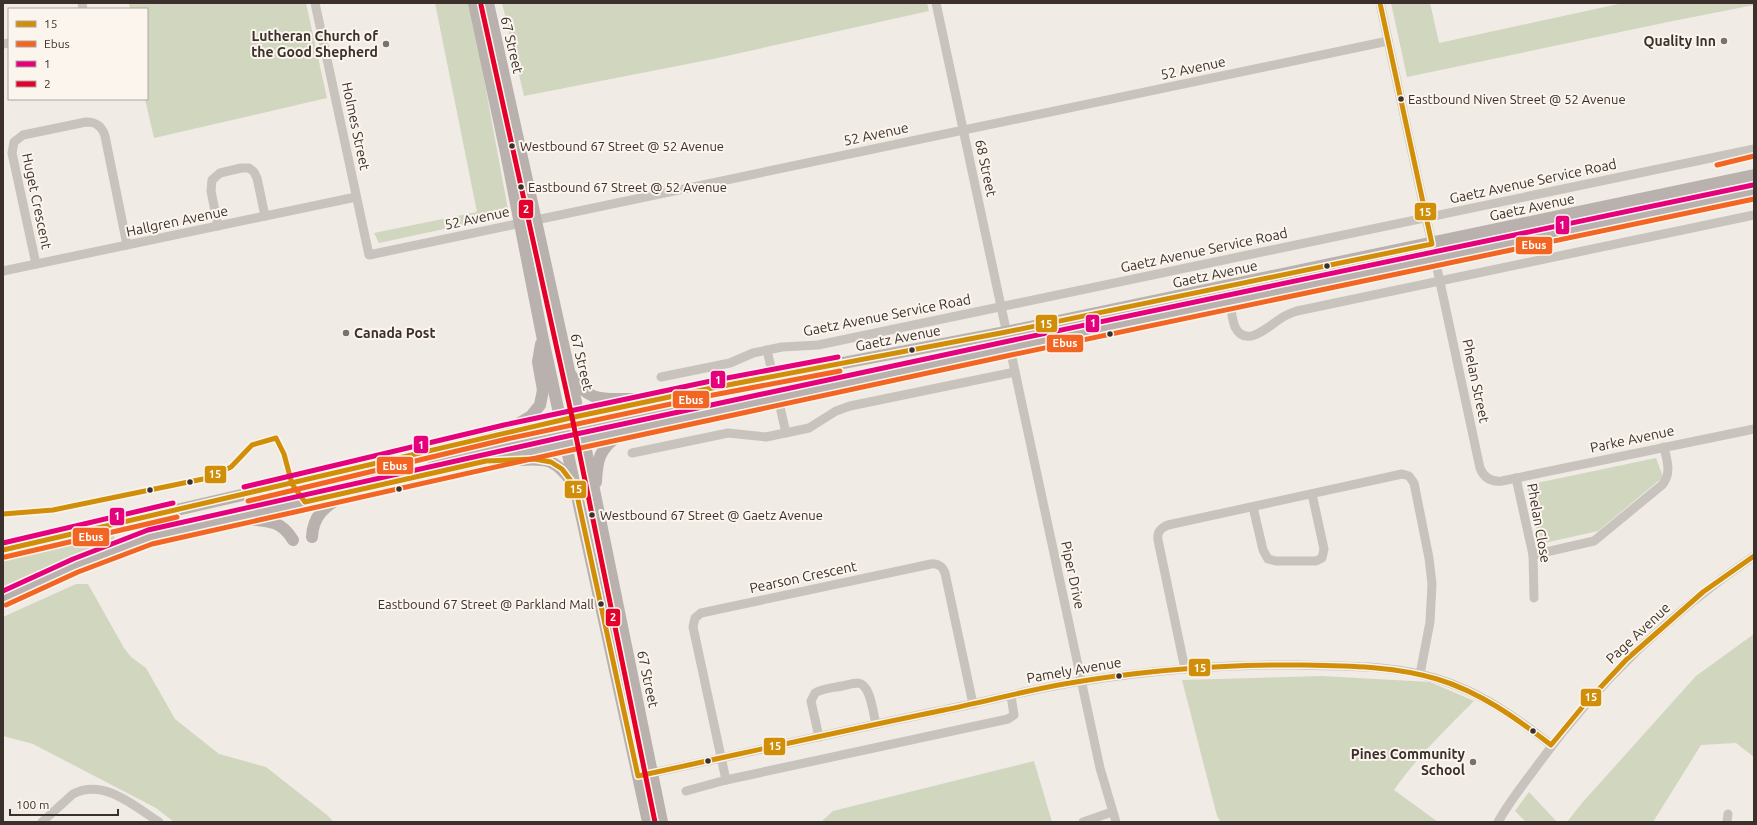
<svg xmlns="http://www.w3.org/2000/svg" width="1757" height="825" viewBox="0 0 1757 825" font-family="Ubuntu,sans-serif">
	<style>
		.green { fill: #d1d6bf }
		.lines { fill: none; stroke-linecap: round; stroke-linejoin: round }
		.minor { stroke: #c9c3be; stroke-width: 9 }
		.major { stroke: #b8b1ad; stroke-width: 12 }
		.bus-1-casing { stroke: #fbf5ee; stroke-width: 8 }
		.bus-2-casing { stroke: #fbf5ee; stroke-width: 8 }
		.bus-3-casing { stroke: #fbf5ee; stroke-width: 8 }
		.bus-4-casing { stroke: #fbf5ee; stroke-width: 8 }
		.bus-1 { stroke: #d18e09; stroke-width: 5 }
		.bus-2 { stroke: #f26522; stroke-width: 5 }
		.bus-3 { stroke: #e5007d; stroke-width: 5 }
		.bus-4 { stroke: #e4002b; stroke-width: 5 }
		.poi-dot { fill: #7a716c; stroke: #fbf5ee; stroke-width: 1.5 }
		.bus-dot { fill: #3b302b; stroke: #fbf5ee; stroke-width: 1.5 }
		.labels { text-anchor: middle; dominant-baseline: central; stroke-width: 4; stroke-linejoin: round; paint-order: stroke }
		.bus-label { font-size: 13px; fill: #3b302b; stroke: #fbf5ee; text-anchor: start }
		.poi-label { font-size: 14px; font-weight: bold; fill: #3b302b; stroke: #fbf5ee; text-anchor: end }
		.street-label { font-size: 14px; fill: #3b302b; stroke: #fbf5ee }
		.line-badge { stroke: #fbf5ee; stroke-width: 1.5 }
		.badge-label { font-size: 11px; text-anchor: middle; font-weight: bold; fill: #fff }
	</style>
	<rect width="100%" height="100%" fill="#f0ebe5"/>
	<g class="green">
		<polygon points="129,3 306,3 327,98 154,138 145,99 147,99 147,9 130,9"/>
		<polygon points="435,3 470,3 509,215 379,243 374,233 477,212"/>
		<polygon points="502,3 927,3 929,11 713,59 524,96"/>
		<polygon points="1391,3 1430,3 1439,43 1623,3 1754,3 1754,5 1668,22 1407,77"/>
		<polygon points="1656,458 1663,477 1598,531 1540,544 1527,485"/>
		<polygon points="114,536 116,542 3,593 3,560"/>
		<polygon points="76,584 88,584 124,648 131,657 146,668 175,719 219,754 266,767 327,815 334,822 174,822 156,808 33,744 3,736 3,617"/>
		<polygon points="1754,634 1754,757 1736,743 1701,745 1653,822 1567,822 1582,803 1696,676"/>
		<path d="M1322,676L1430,682L1474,701C1446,729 1417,757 1394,790L1438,822H1221L1217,816L1182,680Z"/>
		<polygon points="1034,761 1052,822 821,822 833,811"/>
		<polygon points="1529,792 1557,822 1526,822 1515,811"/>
	</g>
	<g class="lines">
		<g class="minor">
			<polyline points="82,3 83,9"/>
			<polyline points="315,3 369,255 1388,41"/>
			<polyline points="936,3 1100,768 1116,822"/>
			<path d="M1380,3L1480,468C1484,478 1492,482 1502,481L1754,429"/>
			<polyline points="3,44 9,43"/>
			<polyline points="218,226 211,191 212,180 220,173 241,168 249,168 254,172 257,178 265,216"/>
			<path d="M36,264L12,153L14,142L23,135L86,122C96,122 102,126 105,136L127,245"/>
			<polyline points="3,271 356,197"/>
			<path d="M1230,302C1231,310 1232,319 1235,327C1246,349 1269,326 1280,319C1285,315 1291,313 1297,311L1754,215"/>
			<polyline points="767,350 773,376"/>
			<polyline points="661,377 730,363 753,353 782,347 818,345 1754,149"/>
			<polyline points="778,398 786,433"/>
			<polyline points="632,453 728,433 766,437 809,428 836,411 850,406 1015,372"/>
			<polyline points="1516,478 1533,555 1534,598"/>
			<polyline points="1253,507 1263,550 1268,559 1276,561 1316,561 1322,558 1324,549 1312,494"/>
			<path d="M1533,555L1594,541L1662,485C1672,473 1667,461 1664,447"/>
			<path d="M1185,669L1158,540C1157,532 1160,528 1168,525L1402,474L1409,476L1414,483L1429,558L1432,584L1430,622L1420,674"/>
			<path d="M819,737L811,701L815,693C823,688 833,688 842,686C847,685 853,683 858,683C871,684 873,714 876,724"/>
			<path d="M638,776C745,753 851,729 958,707C1000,698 1041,687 1083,681C1154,670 1225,664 1296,665C1336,666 1380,665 1419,674C1470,685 1511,713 1551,745"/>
			<path d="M726,780L693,627L695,618L701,613L931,564C938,563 943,567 945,573L973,704"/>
			<polyline points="686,791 726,780 1008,719 1014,715 1011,696"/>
			<path d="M42,822L73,794C104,778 134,806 159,822"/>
			<polyline points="1083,822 1112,812"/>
			<path d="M1498,822C1508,804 1521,787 1534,770C1594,686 1669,614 1754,556"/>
			<polyline points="1727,822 1728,814"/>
		</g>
		<g class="major">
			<polyline points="474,3 506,153 542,335 648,822"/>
			<polyline points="488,3 579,416 662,822"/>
			<path d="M571,375C589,405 607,398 637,399"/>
			<polyline points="513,427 531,416 540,405 543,390 538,362 541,344"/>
			<polyline points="574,434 581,429 693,401 706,392"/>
			<path d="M520,460C547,458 555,459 572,482"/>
			<polyline points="431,468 451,459 562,428 569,423"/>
			<path d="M596,482C597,458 600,449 619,435"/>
			<polyline points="289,504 303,494 387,467"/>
			<path d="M246,519C268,521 281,520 293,540"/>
			<path d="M312,537C313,516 324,507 341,497"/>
			<polyline points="3,550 281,486 406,455 579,416 712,388 1006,332 1754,175"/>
			<path d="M3,599C51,575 100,554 150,537L583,440L1010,348L1754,192"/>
		</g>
		<defs>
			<g id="bus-1">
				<path d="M3,514L53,510L208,478L231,467L252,445L276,438L284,454L292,484L305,502L486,461L534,459L551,462L562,469L575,486L638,776C740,754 842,731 944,710C984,702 1024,691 1064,684C1144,670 1225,664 1305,665C1349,666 1394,666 1437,679C1480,692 1516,718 1551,745L1584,705L1627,659L1703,592L1754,556"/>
				<polyline points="3,550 579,416 712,388 1006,332 1432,244 1380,3"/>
			</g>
			<g id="bus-2">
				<polyline points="1717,165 1754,156"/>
				<polyline points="248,501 507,439 713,395 840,371"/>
				<polyline points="5,557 177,517"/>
				<polyline points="6,605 78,572 152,544 585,447 1011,355 1754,199"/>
			</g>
			<g id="bus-3">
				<polyline points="244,487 504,425 711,381 838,357"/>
				<polyline points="3,543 173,503"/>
				<polyline points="3,591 73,559 148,530 581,433 1009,341 1753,185"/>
			</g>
			<polyline id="bus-4" points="481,5 572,417 655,822"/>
		</defs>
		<use href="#bus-1" class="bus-1-casing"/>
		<use href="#bus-2" class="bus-2-casing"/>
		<use href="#bus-3" class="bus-3-casing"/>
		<use href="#bus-4" class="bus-4-casing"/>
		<use href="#bus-1" class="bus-1"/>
		<use href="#bus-2" class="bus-2"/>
		<use href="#bus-3" class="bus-3"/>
		<use href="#bus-4" class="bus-4"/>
	</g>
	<g class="poi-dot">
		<circle cx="1724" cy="41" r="4"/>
		<circle cx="386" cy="44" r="4"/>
		<circle cx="346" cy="333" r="4"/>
		<circle cx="1473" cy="762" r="4"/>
	</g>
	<g class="bus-dot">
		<circle cx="1401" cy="99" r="3.5"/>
		<circle cx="512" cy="146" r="3.5"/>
		<circle cx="521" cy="187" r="3.5"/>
		<circle cx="1327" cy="266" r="3.5"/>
		<circle cx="1110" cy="334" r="3.5"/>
		<circle cx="912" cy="350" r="3.5"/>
		<circle cx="190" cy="482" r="3.5"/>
		<circle cx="399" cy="489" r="3.5"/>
		<circle cx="150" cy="490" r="3.5"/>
		<circle cx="592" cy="515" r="3.5"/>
		<circle cx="601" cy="604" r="3.5"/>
		<circle cx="1119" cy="676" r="3.5"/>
		<circle cx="1533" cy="731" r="3.5"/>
		<circle cx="708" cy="761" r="3.5"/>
	</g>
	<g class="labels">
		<g class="bus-label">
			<text x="1408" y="99">Eastbound Niven Street @ 52 Avenue</text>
			<text x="520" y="146">Westbound 67 Street @ 52 Avenue</text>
			<text x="528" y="187">Eastbound 67 Street @ 52 Avenue</text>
			<text x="600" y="515">Westbound 67 Street @ Gaetz Avenue</text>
			<text x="594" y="604" text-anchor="end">Eastbound 67 Street @ Parkland Mall</text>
		</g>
		<g class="poi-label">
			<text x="378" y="36">Lutheran Church of<tspan x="378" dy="16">the Good Shepherd</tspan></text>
			<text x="1716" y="41">Quality Inn</text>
			<text x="354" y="333" text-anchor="start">Canada Post</text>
			<text x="1465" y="754">Pines Community<tspan x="1465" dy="16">School</tspan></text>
		</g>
		<g class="street-label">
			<text transform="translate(512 45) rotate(77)">67 Street</text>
			<text transform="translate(1193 68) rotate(-12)">52 Avenue</text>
			<text transform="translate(356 126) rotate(78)">Holmes Street</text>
			<text transform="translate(876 134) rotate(-12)">52 Avenue</text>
			<text transform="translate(986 168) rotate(78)">68 Street</text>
			<text transform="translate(1533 181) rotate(-12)">Gaetz Avenue Service Road</text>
			<text transform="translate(37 201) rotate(78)">Huget Crescent</text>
			<text transform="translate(1532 207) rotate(-12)">Gaetz Avenue</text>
			<text transform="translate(477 218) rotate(-12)">52 Avenue</text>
			<text transform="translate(177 221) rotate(-12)">Hallgren Avenue</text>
			<text transform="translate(1204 250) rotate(-12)">Gaetz Avenue Service Road</text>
			<text transform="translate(1215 274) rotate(-12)">Gaetz Avenue</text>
			<text transform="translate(887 315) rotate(-11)">Gaetz Avenue Service Road</text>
			<text transform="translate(898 338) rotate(-11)">Gaetz Avenue</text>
			<text transform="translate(582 362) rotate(77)">67 Street</text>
			<text transform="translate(1476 381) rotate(78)">Phelan Street</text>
			<text transform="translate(1632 439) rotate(-12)">Parke Avenue</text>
			<text transform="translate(1539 523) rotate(80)">Phelan Close</text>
			<text transform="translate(1073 575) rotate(78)">Piper Drive</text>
			<text transform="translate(803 577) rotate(-12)">Pearson Crescent</text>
			<text transform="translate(1638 633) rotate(-43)">Page Avenue</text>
			<text transform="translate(1074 670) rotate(-10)">Pamely Avenue</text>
			<text transform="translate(648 679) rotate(78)">67 Street</text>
		</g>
	</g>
	<g class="line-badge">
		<rect x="518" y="199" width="16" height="20" rx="4" fill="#e4002b"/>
		<rect x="1414" y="202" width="23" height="19" rx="4" fill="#d18e09"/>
		<rect x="1555" y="215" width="15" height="20" rx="4" fill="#e5007d"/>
		<rect x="1515" y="236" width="38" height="19" rx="4" fill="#f26522"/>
		<rect x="1085" y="314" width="15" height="19" rx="4" fill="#e5007d"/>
		<rect x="1035" y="314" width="23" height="19" rx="4" fill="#d18e09"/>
		<rect x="1046" y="334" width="38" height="19" rx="4" fill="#f26522"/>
		<rect x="710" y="370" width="16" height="19" rx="4" fill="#e5007d"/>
		<rect x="672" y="390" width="38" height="19" rx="4" fill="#f26522"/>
		<rect x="413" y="435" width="16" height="19" rx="4" fill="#e5007d"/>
		<rect x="376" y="456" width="38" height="19" rx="4" fill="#f26522"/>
		<rect x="204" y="465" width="23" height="19" rx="4" fill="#d18e09"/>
		<rect x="564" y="480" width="23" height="19" rx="4" fill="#d18e09"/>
		<rect x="109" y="507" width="16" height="19" rx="4" fill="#e5007d"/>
		<rect x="72" y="527" width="38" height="20" rx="4" fill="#f26522"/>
		<rect x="605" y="608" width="16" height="19" rx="4" fill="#e4002b"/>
		<rect x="1188" y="658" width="23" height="19" rx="4" fill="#d18e09"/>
		<rect x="1580" y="688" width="22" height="19" rx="4" fill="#d18e09"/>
		<rect x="763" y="737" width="23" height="19" rx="4" fill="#d18e09"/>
	</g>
	<g class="badge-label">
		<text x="526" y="213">2</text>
		<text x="1425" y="216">15</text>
		<text x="1562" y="229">1</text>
		<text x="1534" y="249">Ebus</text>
		<text x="1093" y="327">1</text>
		<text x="1046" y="328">15</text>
		<text x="1065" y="347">Ebus</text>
		<text x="718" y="384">1</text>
		<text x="691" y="404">Ebus</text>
		<text x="421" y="449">1</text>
		<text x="395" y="470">Ebus</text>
		<text x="215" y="478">15</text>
		<text x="576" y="493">15</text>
		<text x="117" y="520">1</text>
		<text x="91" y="541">Ebus</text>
		<text x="613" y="621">2</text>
		<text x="1200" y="672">15</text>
		<text x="1591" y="701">15</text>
		<text x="775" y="750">15</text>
	</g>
	<rect width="1757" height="825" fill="none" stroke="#3b302b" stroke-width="8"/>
	<rect x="8" y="8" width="140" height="92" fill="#fbf5ee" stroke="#aea6a0"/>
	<rect x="16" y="21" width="20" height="6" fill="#d18e09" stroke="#aea6a0"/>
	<text x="44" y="28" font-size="12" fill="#3b302b">15</text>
	<rect x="16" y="41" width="20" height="6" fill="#f26522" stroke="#aea6a0"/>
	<text x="44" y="48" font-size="12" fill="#3b302b">Ebus</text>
	<rect x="16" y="61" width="20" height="6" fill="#e5007d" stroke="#aea6a0"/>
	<text x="44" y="68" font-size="12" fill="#3b302b">1</text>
	<rect x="16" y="81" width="20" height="6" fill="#e4002b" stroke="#aea6a0"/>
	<text x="44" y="88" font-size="12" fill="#3b302b">2</text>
	<path d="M10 809v6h108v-6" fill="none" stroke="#3b302b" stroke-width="2"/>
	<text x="16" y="809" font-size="12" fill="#3b302b" stroke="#fbf5ee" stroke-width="3" paint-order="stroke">100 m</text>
</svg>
